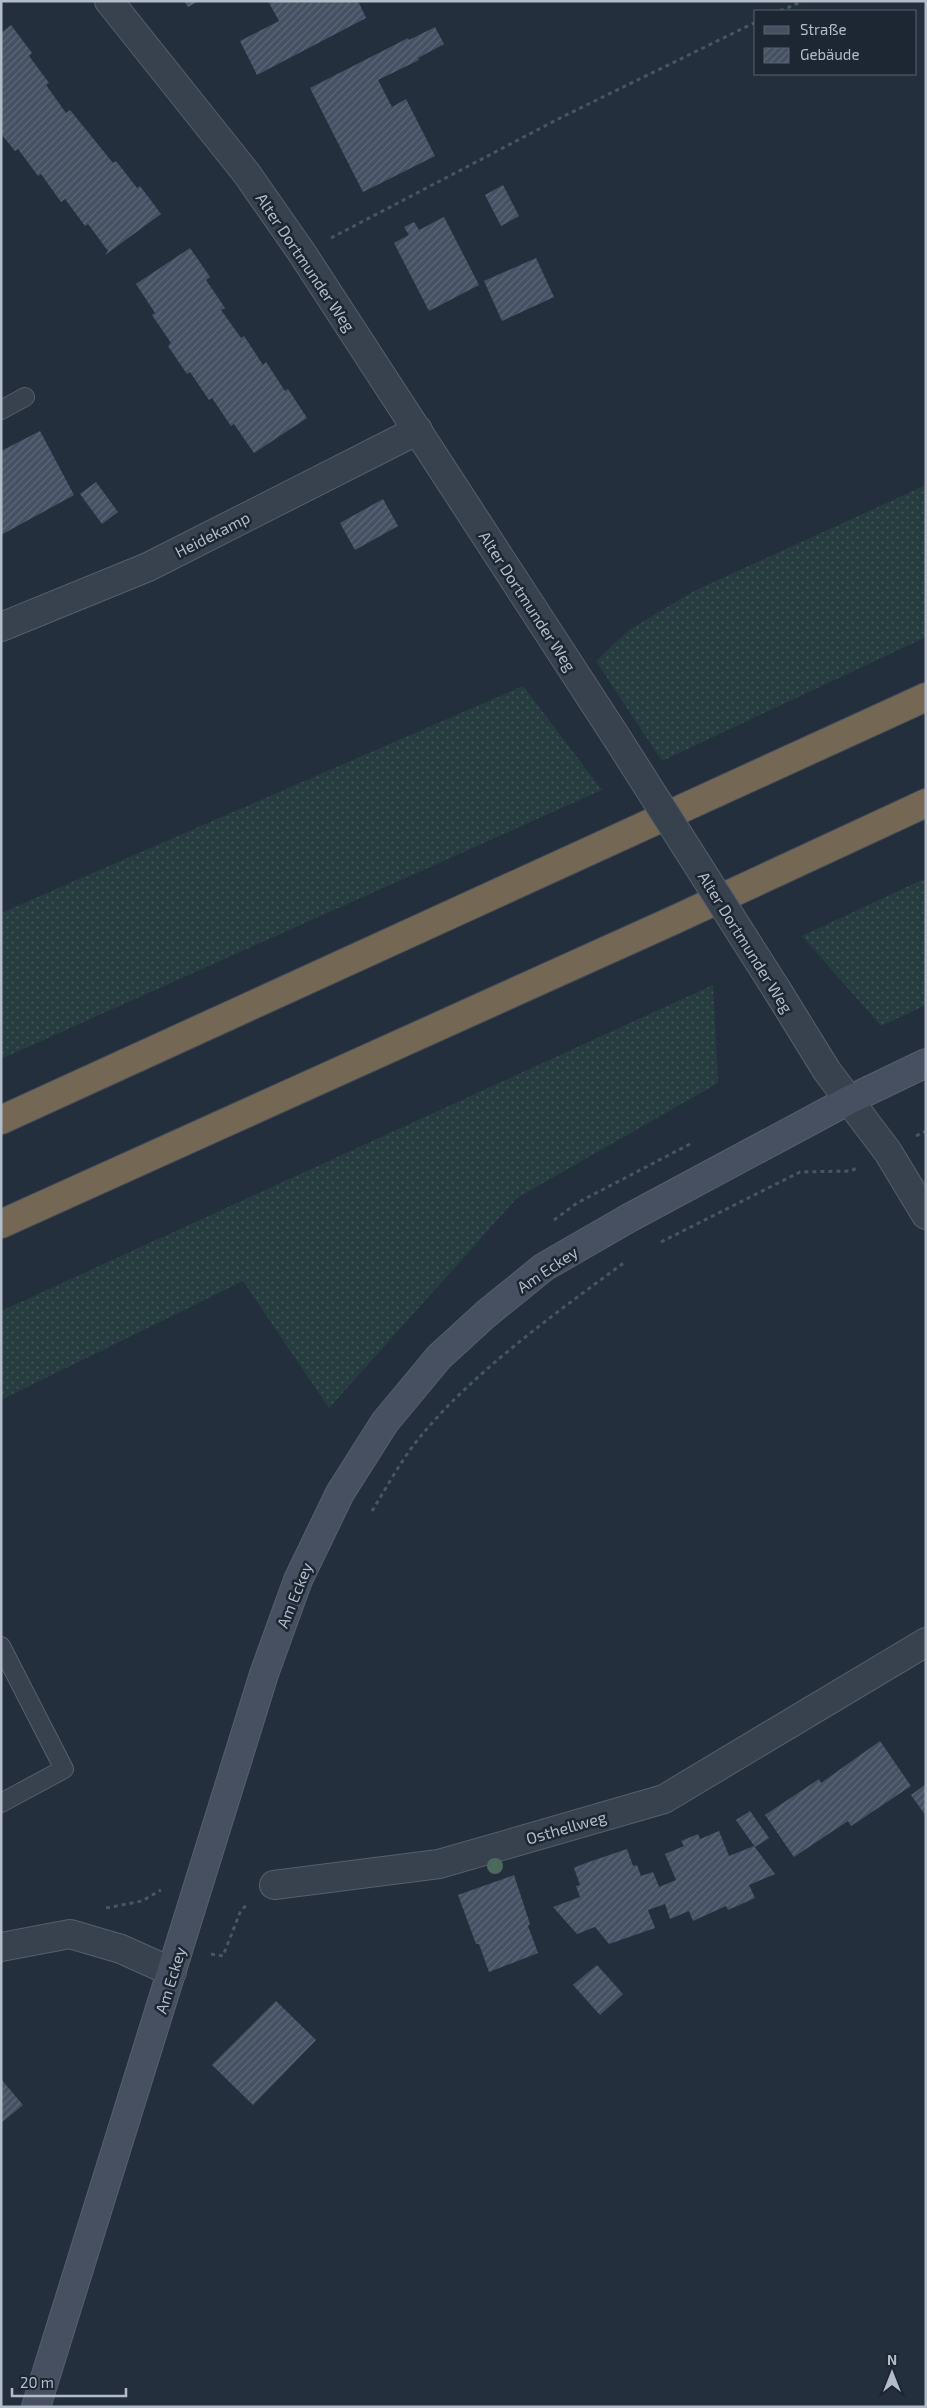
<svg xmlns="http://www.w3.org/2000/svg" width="927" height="2408" viewBox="0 0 927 2408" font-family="'Exo 2',sans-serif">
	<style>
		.grass { fill: url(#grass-dots) }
		.building { fill: url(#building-hatch) }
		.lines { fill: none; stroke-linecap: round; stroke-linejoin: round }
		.lane-casing { stroke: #565f6c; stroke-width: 20 }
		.street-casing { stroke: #565f6c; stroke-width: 30 }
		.secondary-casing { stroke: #565f6c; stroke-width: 30 }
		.highway-casing { stroke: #434c59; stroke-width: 30 }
		.path { stroke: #44595c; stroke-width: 3; stroke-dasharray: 4 4; stroke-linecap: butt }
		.lane { stroke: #38414e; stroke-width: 18 }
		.street { stroke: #38414e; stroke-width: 28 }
		.secondary { stroke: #465061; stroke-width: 28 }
		.highway { stroke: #746855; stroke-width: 28 }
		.street-bridge-casing { stroke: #565f6c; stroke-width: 30; stroke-linecap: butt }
		.street-bridge { stroke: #38414e; stroke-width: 28 }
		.tree { fill: #4b6a5d }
		.labels { text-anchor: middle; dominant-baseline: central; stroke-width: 5; stroke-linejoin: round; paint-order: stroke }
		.street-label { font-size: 16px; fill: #b4bcc9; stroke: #1d2633 }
	</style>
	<defs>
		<pattern id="grass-dots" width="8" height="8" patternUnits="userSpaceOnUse" patternTransform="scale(1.25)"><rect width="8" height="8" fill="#263c3f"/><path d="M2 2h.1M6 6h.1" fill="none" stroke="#435659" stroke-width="1.8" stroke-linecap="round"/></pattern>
		<pattern id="building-hatch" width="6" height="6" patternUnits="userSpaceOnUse" patternTransform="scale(1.25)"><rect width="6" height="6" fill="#455162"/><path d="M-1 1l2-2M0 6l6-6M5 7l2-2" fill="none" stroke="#5d6877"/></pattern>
	</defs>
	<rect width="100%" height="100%" fill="#242f3e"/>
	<g class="grass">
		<polygon points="926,485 926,637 662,761 596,661 629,630 694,591"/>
		<polygon points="523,686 602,790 1,1059 1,913"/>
		<polygon points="926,878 926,1005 881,1026 802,936"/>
		<polygon points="713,985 718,1083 517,1198 329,1408 243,1281 1,1400 1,1311"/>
	</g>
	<g class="building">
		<polygon points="184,1 199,1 188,7"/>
		<polygon points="268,1 358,1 366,18 257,75 240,41 279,21"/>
		<polygon points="11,25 32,53 29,56 49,83 46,85 66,113 70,110 113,163 116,161 137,188 140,186 161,214 105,255 108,251 88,224 85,226 65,199 61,202 41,174 38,176 18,149 15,151 1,134 1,33"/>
		<polygon points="435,27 444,44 418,58 419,60 378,80 392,107 406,99 435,156 363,192 310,88 408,38 409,40"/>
		<polygon points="503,185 519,216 501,226 485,195"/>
		<polygon points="444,217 479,285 429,311 394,243 409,235 404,227 414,222 419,230"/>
		<polygon points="190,248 210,277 206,280 225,308 221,310 241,338 244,336 263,365 266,362 285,391 288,389 307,418 254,453 234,424 231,426 212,398 209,400 190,372 187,374 168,346 171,343 152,315 155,313 136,284"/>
		<polygon points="536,258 554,297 502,321 484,281"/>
		<polygon points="40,431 74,495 1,535 1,451"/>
		<polygon points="96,482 118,512 102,524 80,494"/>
		<polygon points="383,499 398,526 355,550 340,523"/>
		<polygon points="880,1741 911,1786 851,1826 848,1821 794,1857 765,1815 819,1779 821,1783"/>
		<polygon points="926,1784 926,1816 911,1795"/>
		<polygon points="750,1811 769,1838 755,1847 736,1820"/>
		<polygon points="719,1831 729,1856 754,1846 775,1874 749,1885 755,1898 728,1910 726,1906 693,1921 689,1911 670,1919 665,1904 648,1910 655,1928 609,1944 595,1927 577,1934 553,1907 580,1897 576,1886 580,1885 574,1868 583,1864 627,1849 633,1866 637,1865 641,1876 653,1872 659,1887 676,1880 665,1854 684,1846 681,1841 698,1834 700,1839"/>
		<polygon points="514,1875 530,1924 528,1926 538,1953 489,1972 479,1944 476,1944 458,1895"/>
		<polygon points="597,1965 623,1994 600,2015 573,1985"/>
		<polygon points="276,2001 316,2040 253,2105 212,2065"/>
		<polygon points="1,2079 23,2105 1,2123"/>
	</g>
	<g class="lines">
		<defs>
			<g id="lane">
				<polyline points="1,410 25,397"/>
				<polyline points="1,1646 64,1769 1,1803"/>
			</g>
			<g id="street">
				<polyline points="109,1 247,174 302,253 617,738"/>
				<polyline points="1,627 148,567 418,430"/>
				<polyline points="777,990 827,1071 888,1152 926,1215"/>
				<polyline points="274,1885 439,1864 664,1799 926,1642"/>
				<polyline points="1,1947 70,1934 121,1949 172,1972"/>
			</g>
			<polyline id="secondary" points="36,2407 264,1674 298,1580 340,1493 385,1422 439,1357 486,1314 544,1267 629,1218 849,1100 926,1063"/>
			<g id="highway">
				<polyline points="1,1120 926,697"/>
				<polyline points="1,1224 674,920 926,803"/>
			</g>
		</defs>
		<use href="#lane" class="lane-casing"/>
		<use href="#street" class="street-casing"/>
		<use href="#secondary" class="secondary-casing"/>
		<use href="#highway" class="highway-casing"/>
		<g class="path">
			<polyline points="780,11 803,1"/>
			<polyline points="331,238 562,117 756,22"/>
			<polyline points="916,1136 926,1131"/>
			<polyline points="554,1220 577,1203 690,1144"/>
			<polyline points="661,1242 800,1172 851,1171 858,1167"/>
			<path d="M372,1511C387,1487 401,1460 420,1437C473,1372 557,1312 625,1262"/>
			<polyline points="106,1908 142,1901 161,1890"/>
			<polyline points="211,1954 223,1956 241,1910 248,1904"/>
		</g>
		<use href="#lane" class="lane"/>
		<use href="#street" class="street"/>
		<use href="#secondary" class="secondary"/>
		<use href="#highway" class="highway"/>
		<defs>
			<polyline id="street-bridge" points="617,738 777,990"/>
		</defs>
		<use href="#street-bridge" class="street-bridge-casing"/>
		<use href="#street-bridge" class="street-bridge"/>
	</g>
	<circle class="tree" cx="495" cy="1866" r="8"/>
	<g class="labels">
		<g class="street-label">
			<text transform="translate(306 262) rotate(56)">Alter Dortmunder Weg</text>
			<text transform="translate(212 534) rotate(-27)">Heidekamp</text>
			<text transform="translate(528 601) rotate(57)">Alter Dortmunder Weg</text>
			<text transform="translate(746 942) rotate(58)">Alter Dortmunder Weg</text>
			<text transform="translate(547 1269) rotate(-34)">Am Eckey</text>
			<text transform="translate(294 1595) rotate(-68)">Am Eckey</text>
			<text transform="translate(566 1827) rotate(-16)">Osthellweg</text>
			<text transform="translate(170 1980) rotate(-73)">Am Eckey</text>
		</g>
	</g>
	<rect width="927" height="2408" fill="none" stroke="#b4bcc9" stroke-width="5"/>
	<rect x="754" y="10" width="162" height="65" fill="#1d2633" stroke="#59626f"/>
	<rect x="764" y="26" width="25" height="8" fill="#465061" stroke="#59626f"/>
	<text x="800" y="35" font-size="15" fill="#b4bcc9">Straße</text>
	<rect x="764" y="48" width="25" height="15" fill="url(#building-hatch)" stroke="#59626f"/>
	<text x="800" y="60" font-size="15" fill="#b4bcc9">Gebäude</text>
	<g transform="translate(892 2373)" stroke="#1d2633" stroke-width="4" paint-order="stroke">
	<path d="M0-4L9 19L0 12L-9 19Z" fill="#b4bcc9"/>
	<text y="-8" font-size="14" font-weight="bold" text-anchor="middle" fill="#b4bcc9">N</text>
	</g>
	<path d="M12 2388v8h114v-8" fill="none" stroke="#b4bcc9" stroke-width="2.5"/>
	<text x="20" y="2388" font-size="15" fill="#b4bcc9" stroke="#1d2633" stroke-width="4" paint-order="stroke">20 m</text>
</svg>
